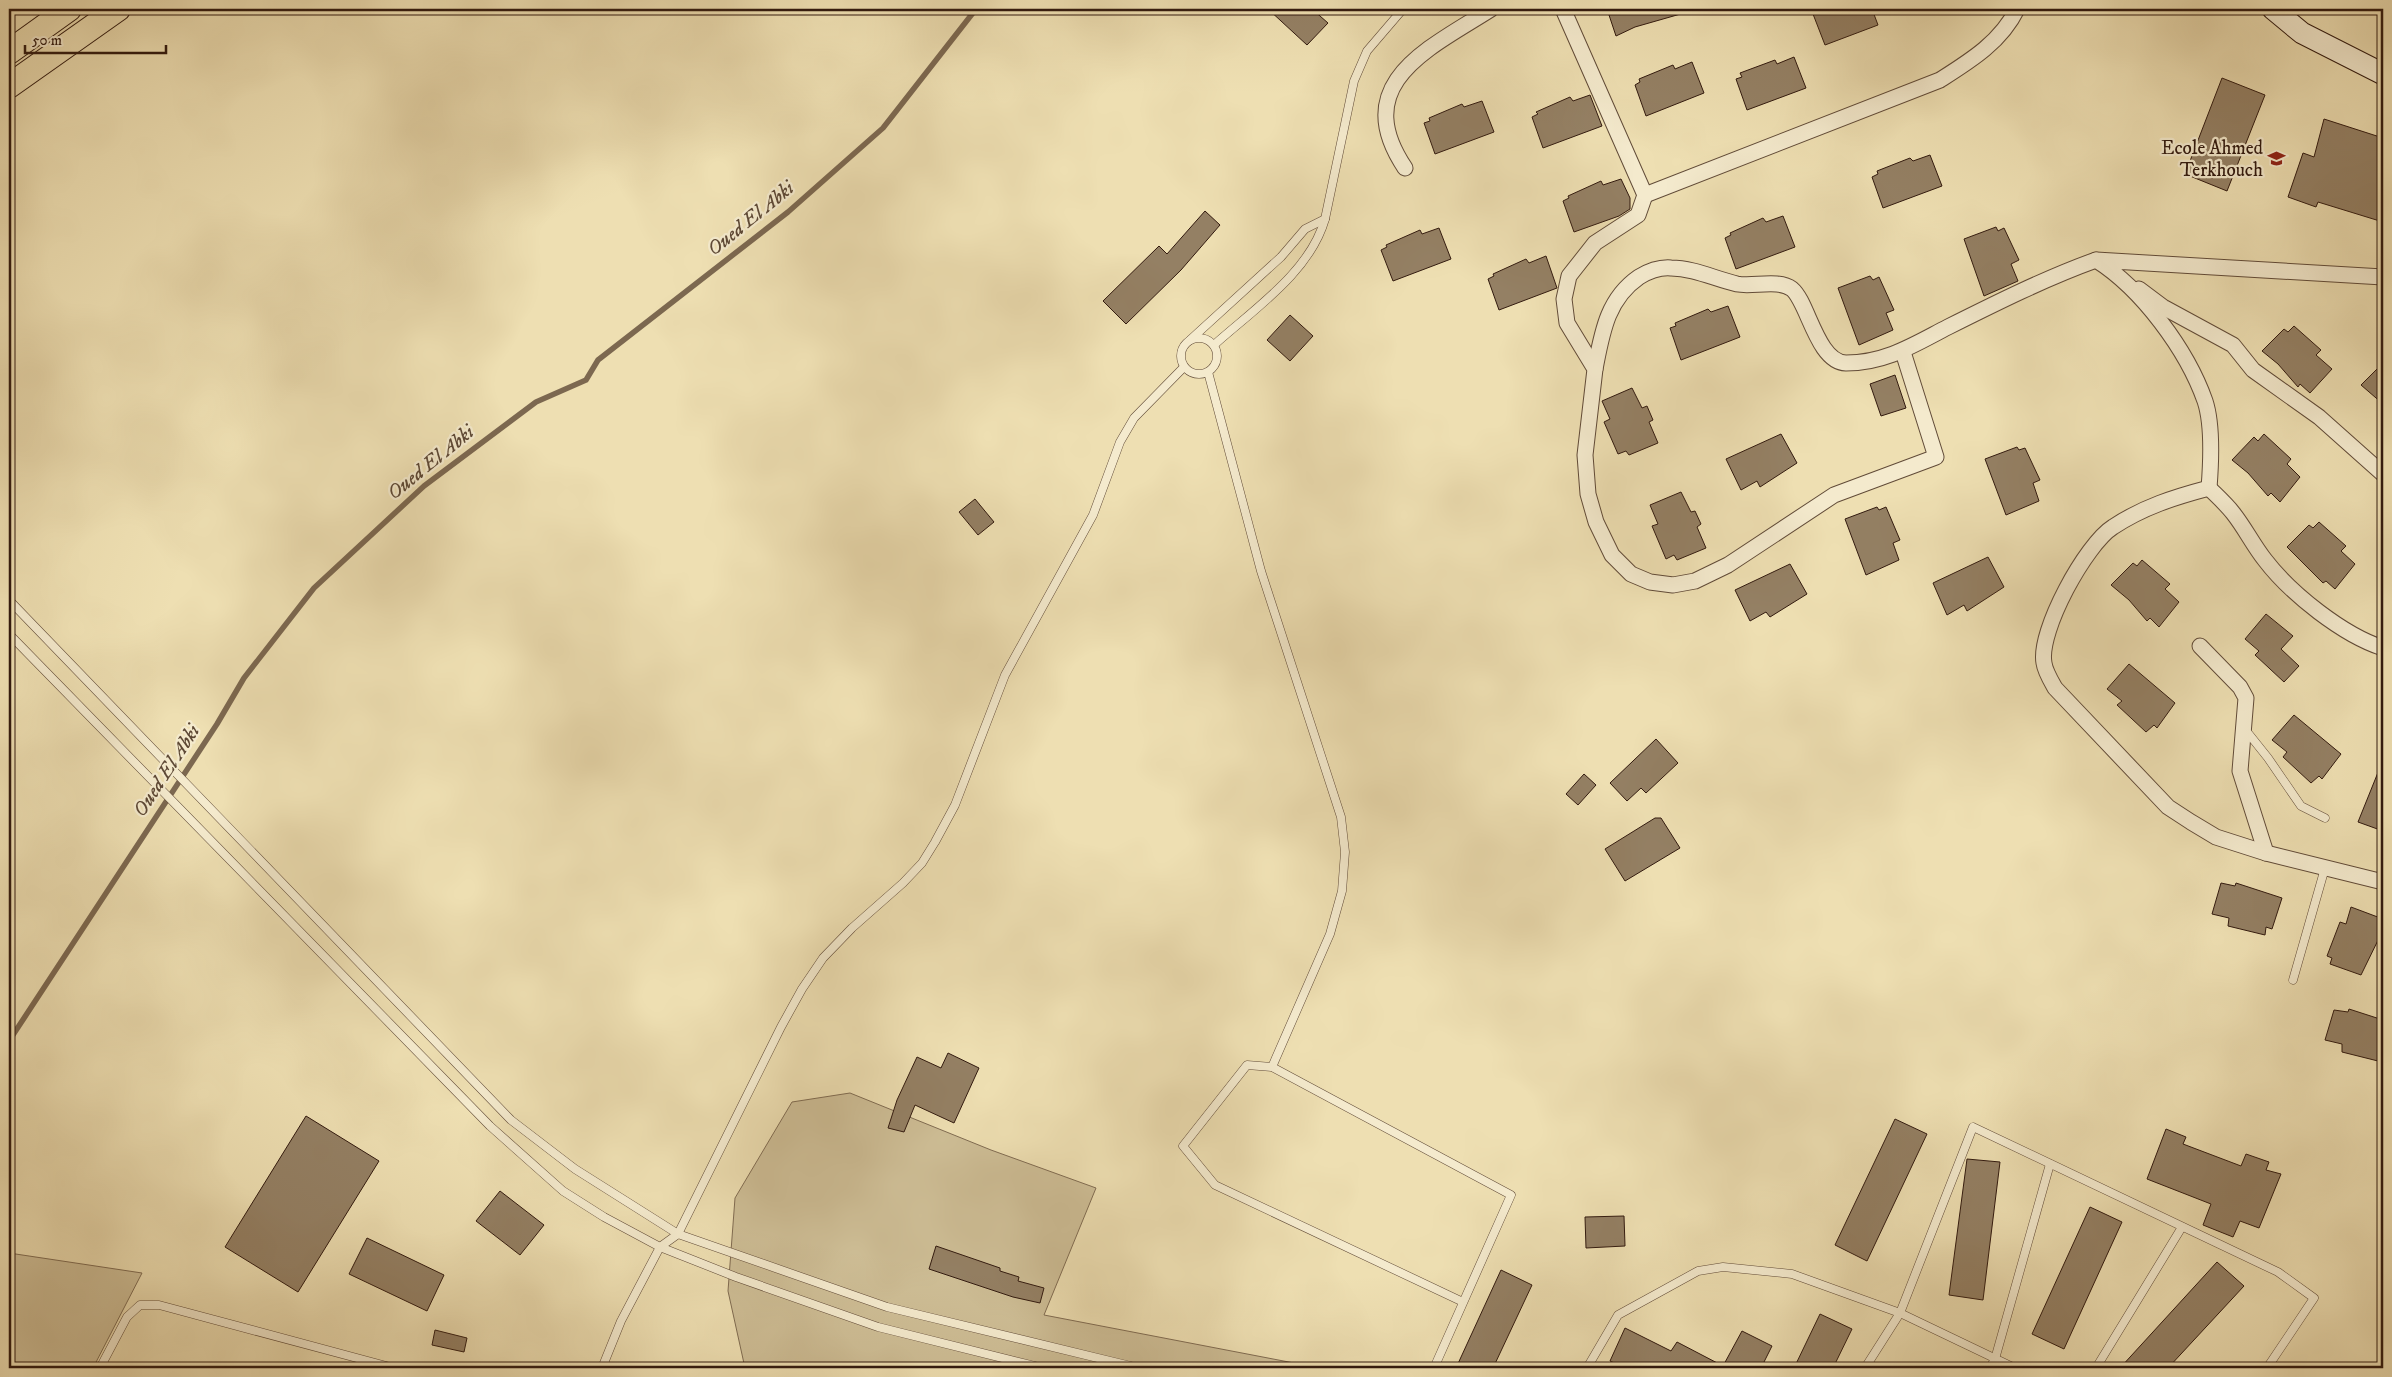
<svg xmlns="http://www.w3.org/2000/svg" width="2392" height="1377" viewBox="0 0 2392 1377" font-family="'IM FELL DW Pica',serif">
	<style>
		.green { fill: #cebe96; stroke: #806c52 }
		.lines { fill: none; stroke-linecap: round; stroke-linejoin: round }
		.stream { stroke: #7c6850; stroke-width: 5.5 }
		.building { fill: #948064; stroke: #321a0f }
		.lane-casing { stroke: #614b38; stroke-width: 9 }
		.street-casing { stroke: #614b38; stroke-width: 17 }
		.secondary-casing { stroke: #321a0f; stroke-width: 23 }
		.primary-casing { stroke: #321a0f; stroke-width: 26 }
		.lane { stroke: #f4eacd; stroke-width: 8 }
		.street { stroke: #f4eacd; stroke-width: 15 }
		.secondary { stroke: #f4eacd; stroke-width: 21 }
		.primary { stroke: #eedfb2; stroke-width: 24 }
		.labels { text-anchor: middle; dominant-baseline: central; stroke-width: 4.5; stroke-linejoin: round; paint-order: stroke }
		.poi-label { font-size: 19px; fill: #321a0f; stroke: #f4eacd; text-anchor: end }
		.water-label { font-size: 20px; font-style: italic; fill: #5d4835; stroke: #f4eacd }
	</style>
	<rect width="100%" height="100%" fill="#eedfb2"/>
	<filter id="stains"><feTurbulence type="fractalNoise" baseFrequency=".004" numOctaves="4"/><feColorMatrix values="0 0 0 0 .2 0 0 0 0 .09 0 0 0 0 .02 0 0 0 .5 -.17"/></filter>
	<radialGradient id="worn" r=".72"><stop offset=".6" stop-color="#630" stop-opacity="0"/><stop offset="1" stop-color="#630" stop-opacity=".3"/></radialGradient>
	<g class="green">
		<polygon points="850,1093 991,1150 1096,1188 1044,1315 1320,1368 745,1368 728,1291 735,1198 792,1102"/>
		<polygon points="9,1253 142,1273 93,1368 9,1368"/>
	</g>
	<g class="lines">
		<polyline class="stream" points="9,1041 217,724 244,678 314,588 424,486 536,402 586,380 598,360 788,212 883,128 976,9"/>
	</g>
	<g class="building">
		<polygon points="1268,9 1312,9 1328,23 1307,45"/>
		<polygon points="1607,9 1683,9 1684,13 1635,27 1616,36"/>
		<polygon points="1826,9 1872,9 1878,25 1825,45 1813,14"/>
		<polygon points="1794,57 1806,88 1747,110 1736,79 1742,77 1740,73 1775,60 1777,64"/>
		<polygon points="1692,62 1704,93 1646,116 1635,85 1640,82 1639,79 1673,65 1675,69"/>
		<polygon points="2222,78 2265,95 2227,191 2185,174"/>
		<polygon points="1590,95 1602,126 1543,148 1532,117 1538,114 1536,112 1570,97 1573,101"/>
		<polygon points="1482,101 1494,132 1435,154 1424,123 1430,121 1429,118 1462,104 1464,107"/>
		<polygon points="2324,119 2383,138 2383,222 2318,202 2316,207 2288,197 2303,153 2314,157"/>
		<polygon points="1930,155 1942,186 1883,208 1872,177 1878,174 1877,171 1910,158 1913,161"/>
		<polygon points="1621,179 1630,198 1630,209 1619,216 1574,232 1563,201 1569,198 1568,196 1601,181 1603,185"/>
		<polygon points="1205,211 1220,225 1181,270 1126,324 1103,301 1159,246 1167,254"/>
		<polygon points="1783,216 1795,247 1736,269 1725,238 1731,235 1730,233 1763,218 1766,222"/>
		<polygon points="1996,227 1998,231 2004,228 2019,260 2011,264 2018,281 1984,296 1964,239"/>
		<polygon points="1439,228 1451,259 1393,281 1381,250 1387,247 1386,245 1420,230 1422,234"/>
		<polygon points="1546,256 1557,288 1499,310 1488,279 1494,276 1493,274 1526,259 1529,263"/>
		<polygon points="1870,276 1873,280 1879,277 1894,310 1886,313 1893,330 1859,345 1838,288"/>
		<polygon points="1728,306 1740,337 1681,360 1670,328 1676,326 1675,323 1708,309 1711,312"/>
		<polygon points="1290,315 1313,336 1290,361 1267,340"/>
		<polygon points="2294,326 2321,350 2316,355 2332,369 2310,393 2300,384 2298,387 2278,364 2262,351 2284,329 2288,332"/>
		<polygon points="2383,363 2383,404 2361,385"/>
		<polygon points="1895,375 1906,408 1881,416 1870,384"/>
		<polygon points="1632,388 1642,408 1647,406 1653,420 1649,422 1658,443 1629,455 1626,451 1618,454 1604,422 1610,419 1602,401"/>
		<polygon points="1781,434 1797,463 1760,487 1757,481 1741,490 1726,459"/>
		<polygon points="2264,434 2291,459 2287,464 2300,477 2280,502 2271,493 2268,496 2248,473 2232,460 2254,437 2258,441"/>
		<polygon points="2017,447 2019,450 2025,448 2040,480 2033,483 2039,501 2006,515 1985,459"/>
		<polygon points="1681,492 1691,512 1695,511 1701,524 1697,527 1706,548 1677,560 1674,555 1666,559 1652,526 1658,524 1650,505"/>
		<polygon points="975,499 994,522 978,535 959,512"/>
		<polygon points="1877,507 1879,510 1886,507 1900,540 1893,543 1899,560 1866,575 1845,519"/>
		<polygon points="2319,522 2346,546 2341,551 2355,564 2335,589 2326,581 2323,583 2287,547 2309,525 2313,528"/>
		<polygon points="1988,557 2004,587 1967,611 1964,605 1947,615 1933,583"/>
		<polygon points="2142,560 2170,584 2165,589 2179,602 2159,627 2150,618 2147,621 2129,600 2111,585 2133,563 2137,566"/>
		<polygon points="1790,564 1807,594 1770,617 1766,612 1750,621 1735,590"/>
		<polygon points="2266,614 2293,636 2281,649 2299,666 2284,682 2255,655 2259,651 2245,639"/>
		<polygon points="2129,664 2175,703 2157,728 2154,725 2146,732 2117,705 2122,701 2107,689"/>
		<polygon points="2294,715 2341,754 2322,779 2319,776 2311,783 2283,757 2287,752 2272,740"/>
		<polygon points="1656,739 1678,763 1646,793 1641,788 1627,801 1610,783"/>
		<polygon points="2383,760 2383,831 2358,822"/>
		<polygon points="1584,774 1596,785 1578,805 1566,794"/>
		<polygon points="1655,818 1661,818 1680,848 1625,881 1605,849"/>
		<polygon points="2221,883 2235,886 2236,883 2282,898 2272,929 2266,927 2265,935 2228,926 2229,918 2212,914"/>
		<polygon points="2351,907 2383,919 2383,930 2361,975 2330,964 2332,958 2327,956 2340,922 2346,924"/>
		<polygon points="2349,1009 2383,1020 2383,1055 2380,1053 2378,1061 2342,1052 2342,1044 2325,1040 2334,1010 2348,1012"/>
		<polygon points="948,1053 979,1068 954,1123 915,1105 904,1132 888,1128 897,1100 917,1057 941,1068"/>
		<polygon points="306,1116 379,1161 298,1292 225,1247"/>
		<polygon points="1895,1119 1927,1134 1867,1261 1835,1245"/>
		<polygon points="2166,1129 2186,1137 2183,1144 2241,1166 2246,1154 2269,1162 2266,1170 2281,1174 2259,1228 2240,1221 2233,1237 2203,1225 2211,1204 2147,1179"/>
		<polygon points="1967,1159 2000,1162 1983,1300 1949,1295"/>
		<polygon points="500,1191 544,1225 520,1255 476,1221"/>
		<polygon points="2090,1207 2122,1222 2064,1349 2032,1334"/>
		<polygon points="1624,1216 1625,1246 1586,1248 1585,1217"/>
		<polygon points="367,1238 444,1275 427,1311 349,1274"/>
		<polygon points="936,1246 1000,1268 1000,1271 1019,1277 1018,1281 1044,1288 1040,1303 1013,1297 929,1269"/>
		<polygon points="2217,1262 2244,1286 2168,1368 2120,1368"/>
		<polygon points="1501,1270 1532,1285 1493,1368 1456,1368"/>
		<polygon points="1820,1314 1852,1329 1833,1368 1794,1368"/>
		<polygon points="1625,1328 1671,1351 1677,1342 1723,1366 1742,1331 1772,1346 1761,1368 1625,1368 1610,1361"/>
		<polygon points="435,1330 467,1338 464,1352 432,1345"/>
	</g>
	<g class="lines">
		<defs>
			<g id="lane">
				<circle cx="1199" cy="356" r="18"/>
				<polyline points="1190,340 1281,257 1305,229 1325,219 1354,81 1367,51 1403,9"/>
				<path d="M1214,345C1254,309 1310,272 1325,219"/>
				<polyline points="1208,372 1261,571 1341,817 1345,852 1342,891 1330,934 1272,1067"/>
				<polyline points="9,600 511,1120 575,1169 678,1234 887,1307 1139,1368"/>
				<polyline points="9,634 490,1126 563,1191 604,1217 660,1247 736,1277 878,1327 1043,1368"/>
				<polyline points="2244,728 2268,758 2301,806 2325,818"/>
				<polyline points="2293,980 2325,868"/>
				<polyline points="100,1368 127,1317 140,1305 159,1305 394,1368"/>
				<polyline points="602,1368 621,1321 660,1247 678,1234 781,1027 802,989 823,958 852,928 903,883 922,863 935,842 955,805 1005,675 1093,515 1120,442 1134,418 1184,367"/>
				<polyline points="1434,1368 1511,1195 1272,1067 1247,1065 1183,1146 1215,1185 1463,1302"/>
				<polyline points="1587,1368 1618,1315 1698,1271 1723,1267 1792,1274 1900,1313 2015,1368"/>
				<polyline points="1865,1368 1900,1313 1973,1127 2278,1272 2314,1298 2267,1368"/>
				<polyline points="1990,1368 1995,1359 2050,1164"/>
				<polyline points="2096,1368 2182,1227"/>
			</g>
			<g id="street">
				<path d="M1563,9L1645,195L1940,80C1970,61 2001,42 2017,9"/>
				<path d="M1405,168C1348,83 1430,48 1491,9"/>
				<polyline points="1645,195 1638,215 1595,243 1569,276 1564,299 1567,323 1595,369 1585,455 1588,494 1596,522 1612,555 1631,574 1650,582 1673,585 1695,581 1728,565 1834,495 1936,457 1903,352"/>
				<path d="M2383,277L2096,260C2142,289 2187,350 2205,401C2213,425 2211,463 2209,488C2175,497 2143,507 2113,527C2086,544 2038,631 2044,663C2045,671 2051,681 2055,688L2168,807L2191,822L2216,837L2266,853L2383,882"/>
				<polyline points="2139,289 2163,307 2233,345 2253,370 2319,417 2383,474"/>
				<path d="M1595,369C1602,333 1607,299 1639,277C1649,271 1659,267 1671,268C1694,268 1715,279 1737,284C1753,287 1779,279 1792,289C1808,302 1817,362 1846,363C1886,363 1915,344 1948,327C1996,303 2046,278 2096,260"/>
				<path d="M2209,488C2217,496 2226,504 2233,513C2245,528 2253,545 2265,560C2291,594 2343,635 2383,648"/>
				<polyline points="2200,646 2240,687 2246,698 2240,771 2266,853"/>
			</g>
			<polyline id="secondary" points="2273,9 2302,33 2383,74"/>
			<g id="primary">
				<polyline points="9,52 69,9"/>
				<polyline points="9,86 118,9"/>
			</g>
		</defs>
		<use href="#lane" class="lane-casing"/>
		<use href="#street" class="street-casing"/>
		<use href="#secondary" class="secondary-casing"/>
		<use href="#primary" class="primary-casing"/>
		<use href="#lane" class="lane"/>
		<use href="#street" class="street"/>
		<use href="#secondary" class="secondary"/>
		<use href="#primary" class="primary"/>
	</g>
	<defs>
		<symbol id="school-bare" viewBox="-9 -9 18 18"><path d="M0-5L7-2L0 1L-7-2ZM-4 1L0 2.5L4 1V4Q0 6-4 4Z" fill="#8f2418" stroke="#f4eacd" stroke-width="2.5" paint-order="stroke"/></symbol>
	</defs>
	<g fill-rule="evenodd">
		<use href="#school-bare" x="2264" y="146" width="25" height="25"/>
	</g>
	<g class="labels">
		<g class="poi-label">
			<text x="2263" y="148">Ecole Ahmed<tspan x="2263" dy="22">Terkhouch</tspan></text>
		</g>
		<g class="water-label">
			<text transform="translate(751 219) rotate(-39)">Oued El Abki</text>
			<text transform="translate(431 463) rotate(-39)">Oued El Abki</text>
			<text transform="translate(167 771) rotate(-57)">Oued El Abki</text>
		</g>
	</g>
	<rect width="2392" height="1377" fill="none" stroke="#eedfb2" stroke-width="30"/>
	<rect x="10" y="10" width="2372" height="1357" fill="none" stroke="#321a0f" stroke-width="2.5"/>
	<rect x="15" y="15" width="2362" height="1347" fill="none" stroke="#321a0f"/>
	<path d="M25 45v8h141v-8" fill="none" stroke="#321a0f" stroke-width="2.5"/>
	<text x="32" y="45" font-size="15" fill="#321a0f" stroke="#f4eacd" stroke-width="4" paint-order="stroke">50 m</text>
	<rect width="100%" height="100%" filter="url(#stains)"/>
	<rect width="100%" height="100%" fill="url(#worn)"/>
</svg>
